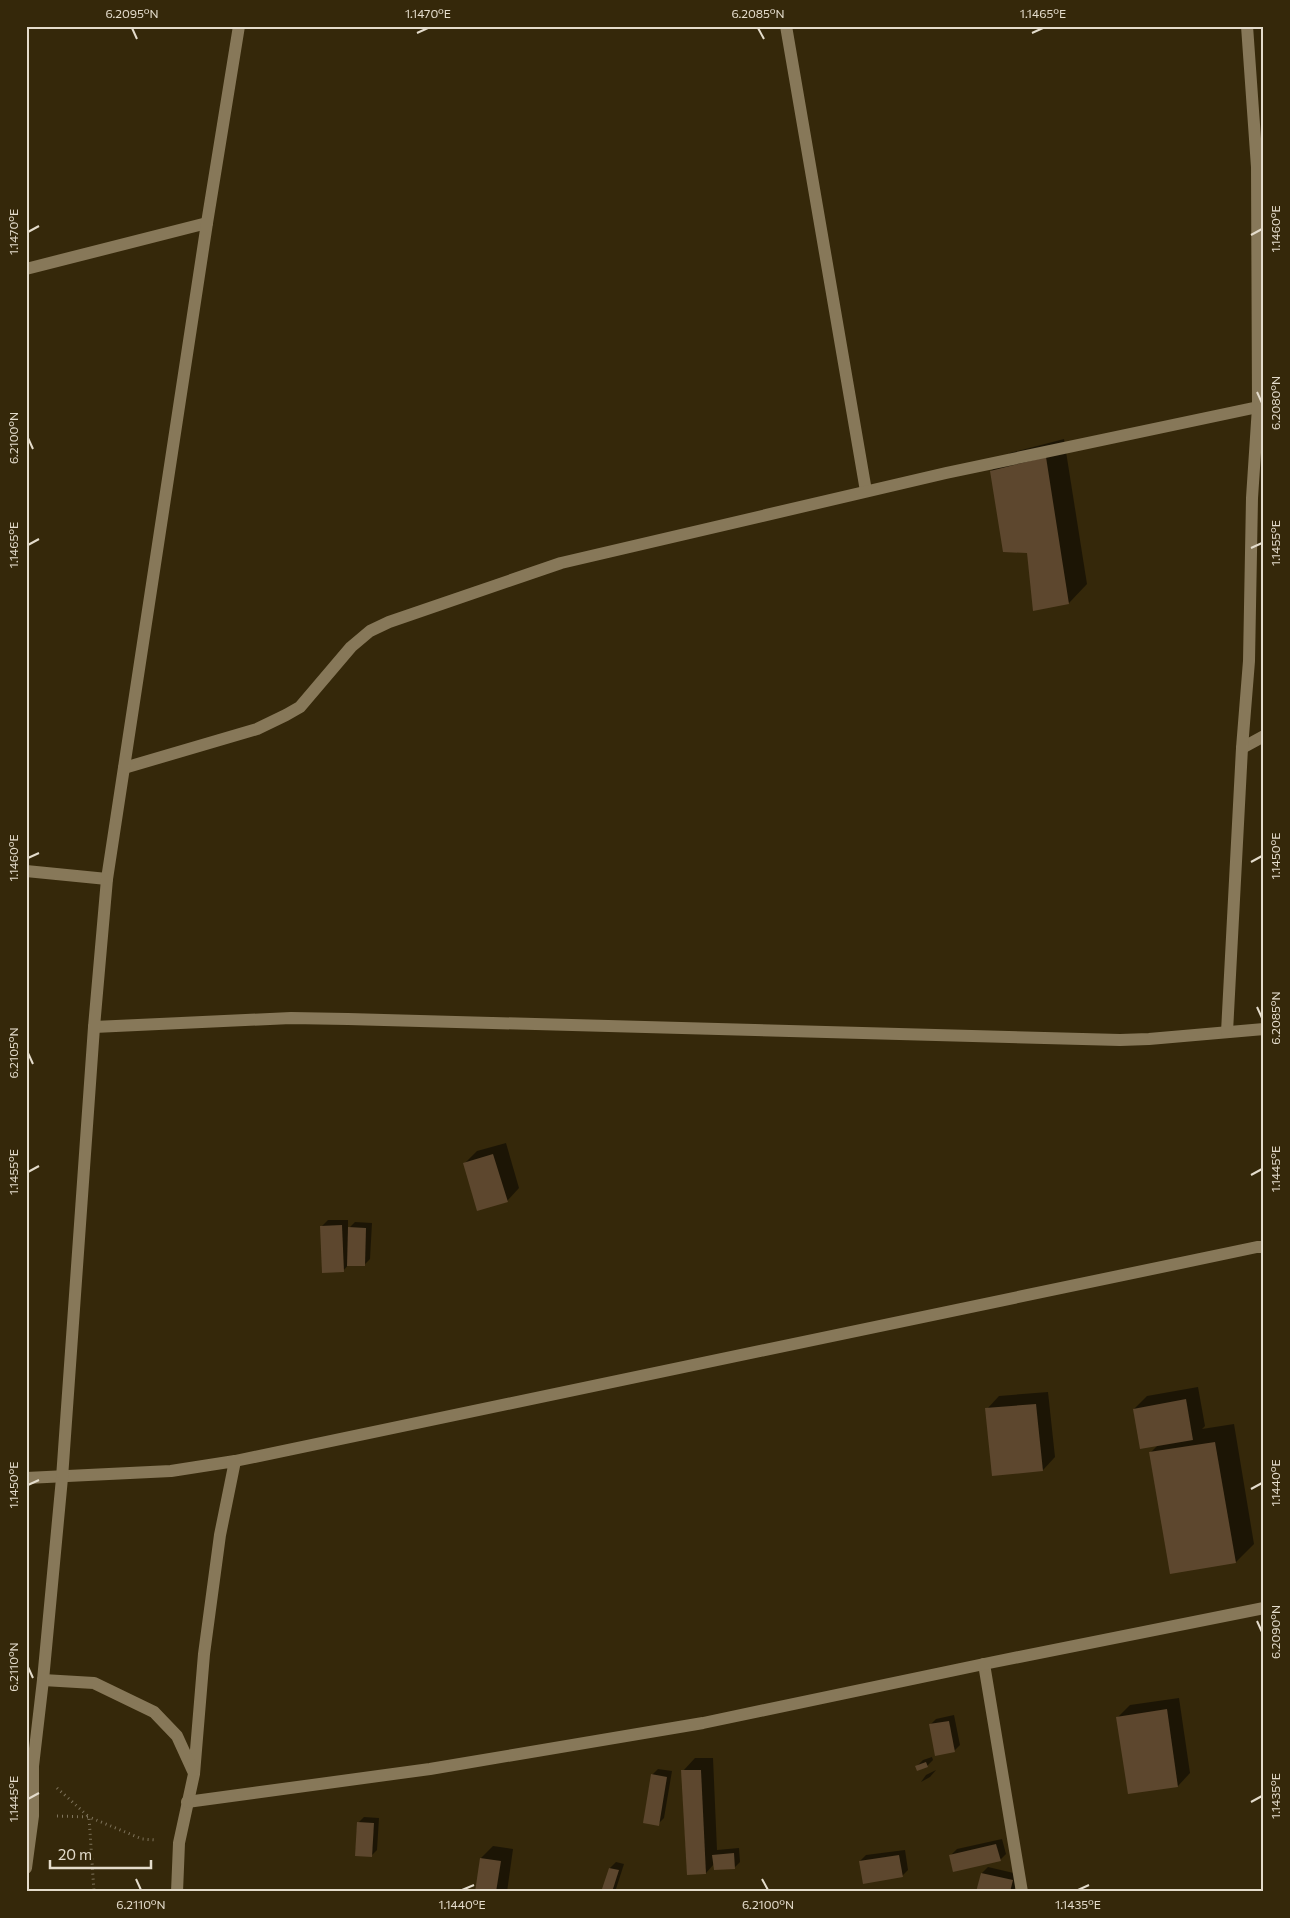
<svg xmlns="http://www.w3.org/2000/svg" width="1290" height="1918" viewBox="0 0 1290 1918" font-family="Commissioner,sans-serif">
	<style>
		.shadow { fill: #0007 }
		.building { fill: #5d472e }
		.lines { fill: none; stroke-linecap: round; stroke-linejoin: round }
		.path { stroke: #7e735b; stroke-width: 3; stroke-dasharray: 1 4; stroke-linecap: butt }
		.minor { stroke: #877859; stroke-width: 12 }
		.ticks { fill: none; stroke: #e4dccc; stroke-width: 2 }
		.neatline { fill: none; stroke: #e4dccc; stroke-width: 2 }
		.ticks-label { font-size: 12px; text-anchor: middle; fill: #e4dccc }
	</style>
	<rect width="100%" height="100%" fill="#35280a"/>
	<g class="shadow">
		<polygon points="1064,439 1087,584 1069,603 1028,552 991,471 1010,453"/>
		<polygon points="506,1143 519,1188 507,1201 464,1164 477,1151"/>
		<polygon points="328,1220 348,1220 348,1229 355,1222 372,1223 370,1259 364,1265 349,1264 343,1271 322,1226"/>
		<polygon points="1198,1387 1205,1426 1202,1429 1234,1424 1254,1544 1236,1562 1150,1453 1159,1444 1134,1409 1147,1396"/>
		<polygon points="1048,1392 1055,1457 1043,1470 987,1409 999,1396"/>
		<polygon points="1179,1698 1190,1773 1178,1786 1129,1793 1118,1717 1130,1705"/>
		<polygon points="954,1715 960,1745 954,1751 930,1725 936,1719"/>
		<polygon points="932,1757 933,1760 927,1766 917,1766 923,1760"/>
		<polygon points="695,1758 713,1758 717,1850 739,1848 740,1862 734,1868 714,1864 706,1873 683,1771"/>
		<polygon points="658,1769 672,1771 664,1818 658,1824 652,1775"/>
		<polygon points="936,1770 930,1777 921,1782 926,1775"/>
		<polygon points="364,1817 379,1818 377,1850 371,1856 358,1823"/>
		<polygon points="1002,1839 1006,1854 1000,1860 951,1855 957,1849"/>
		<polygon points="493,1846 513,1849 507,1892 477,1892 481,1858"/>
		<polygon points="905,1850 908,1870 902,1876 860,1861 866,1855"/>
		<polygon points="616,1862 624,1864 615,1892 603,1892 610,1868"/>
		<polygon points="988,1867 1018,1874 1014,1892 978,1892 982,1873"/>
	</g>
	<g class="building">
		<polygon points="1046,457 1069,604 1033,611 1027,553 1003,552 990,471"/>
		<polygon points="493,1154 508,1202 477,1211 463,1163"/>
		<polygon points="342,1225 344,1272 322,1273 320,1226"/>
		<polygon points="348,1227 366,1228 365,1266 347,1266"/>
		<polygon points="1186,1399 1193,1440 1140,1449 1133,1409"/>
		<polygon points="1036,1404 1043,1471 992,1476 985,1408"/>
		<polygon points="1215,1442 1236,1563 1170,1574 1149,1452"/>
		<polygon points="1167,1709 1178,1787 1128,1794 1116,1717"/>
		<polygon points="949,1721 955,1752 935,1756 929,1724"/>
		<polygon points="926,1762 928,1767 917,1771 915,1766"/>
		<polygon points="681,1770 701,1770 706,1874 687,1875"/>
		<polygon points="651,1774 667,1777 659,1826 643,1823"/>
		<polygon points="357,1822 374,1823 372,1857 355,1856"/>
		<polygon points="996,1844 1001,1861 953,1872 949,1855"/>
		<polygon points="734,1853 735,1869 714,1870 712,1855"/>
		<polygon points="899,1855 903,1877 863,1884 859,1861"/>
		<polygon points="480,1858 501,1861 496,1892 475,1892"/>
		<polygon points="609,1868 619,1870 612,1892 601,1892"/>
		<polygon points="981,1873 1013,1880 1010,1892 976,1892"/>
	</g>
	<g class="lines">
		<g class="path">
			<polyline points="57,1788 89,1817 94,1892"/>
			<polyline points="57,1816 89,1817 142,1839 156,1840"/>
		</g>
		<g class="minor">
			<polyline points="786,26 866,491"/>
			<polyline points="26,269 207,223"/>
			<polyline points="1242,748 1264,736"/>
			<polyline points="124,768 257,729 286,715 300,707 351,647 370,631 389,622 561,563 946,473 1258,407"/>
			<polyline points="26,871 107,879"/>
			<polyline points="94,1027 291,1018 348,1019 1120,1040 1149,1039 1264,1029"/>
			<polyline points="1227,1032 1242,748 1249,661 1252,498 1258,407 1257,167 1247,26"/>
			<polyline points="235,1461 1257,1247 1264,1247"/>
			<polyline points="26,1478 171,1471 235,1461 220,1535 204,1654 194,1774 179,1843 177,1892"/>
			<polyline points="984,1664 1022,1892"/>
			<polyline points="43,1680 94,1683 154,1712 177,1736 193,1771"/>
			<polyline points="187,1802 430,1769 703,1723 984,1664 1264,1608"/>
			<polyline points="26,1868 33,1816 33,1766 43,1680 62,1478 94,1027 107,879 207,223 239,26"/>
		</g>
	</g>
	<path class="ticks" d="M132,28L137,39M758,28L764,39M417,33L428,28M1032,33L1043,28M28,232L39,226M1251,235L1262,229M1257,392L1262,403M28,438L33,449M28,545L39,539M1251,548L1262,543M28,858L39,853M1251,862L1262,856M1257,1007L1262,1018M28,1053L33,1064M28,1172L39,1166M1251,1175L1262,1169M28,1485L39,1480M1251,1489L1262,1483M1257,1621L1262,1632M28,1667L33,1678M28,1799L39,1793M1251,1802L1262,1796M136,1879L141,1890M762,1879L768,1890M462,1890L474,1885M1078,1890L1089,1885"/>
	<rect width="1290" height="1918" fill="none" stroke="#35280a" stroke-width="55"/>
	<path d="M50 1860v8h101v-8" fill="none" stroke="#e4dccc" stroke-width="2.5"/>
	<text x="58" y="1860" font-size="15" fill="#e4dccc" stroke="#35280a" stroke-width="4" paint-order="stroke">20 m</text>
	<rect x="28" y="28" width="1234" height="1862" class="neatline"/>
	<g class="ticks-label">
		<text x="132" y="18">6.2095°N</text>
		<text x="428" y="18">1.1470°E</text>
		<text x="758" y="18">6.2085°N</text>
		<text x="1043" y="18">1.1465°E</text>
		<text transform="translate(1276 229) rotate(-90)" y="4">1.1460°E</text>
		<text transform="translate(14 232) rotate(-90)" y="4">1.1470°E</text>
		<text transform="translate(1276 403) rotate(-90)" y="4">6.2080°N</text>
		<text transform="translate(14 438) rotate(-90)" y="4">6.2100°N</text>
		<text transform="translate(1276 543) rotate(-90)" y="4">1.1455°E</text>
		<text transform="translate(14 545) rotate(-90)" y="4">1.1465°E</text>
		<text transform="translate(1276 856) rotate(-90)" y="4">1.1450°E</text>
		<text transform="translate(14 858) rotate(-90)" y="4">1.1460°E</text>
		<text transform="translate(1276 1018) rotate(-90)" y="4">6.2085°N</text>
		<text transform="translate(14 1053) rotate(-90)" y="4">6.2105°N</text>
		<text transform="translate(1276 1169) rotate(-90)" y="4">1.1445°E</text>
		<text transform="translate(14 1172) rotate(-90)" y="4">1.1455°E</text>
		<text transform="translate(1276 1483) rotate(-90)" y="4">1.1440°E</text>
		<text transform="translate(14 1485) rotate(-90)" y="4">1.1450°E</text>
		<text transform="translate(1276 1632) rotate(-90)" y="4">6.2090°N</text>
		<text transform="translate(14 1667) rotate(-90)" y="4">6.2110°N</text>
		<text transform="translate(1276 1796) rotate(-90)" y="4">1.1435°E</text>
		<text transform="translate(14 1799) rotate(-90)" y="4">1.1445°E</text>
		<text x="141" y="1909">6.2110°N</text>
		<text x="462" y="1909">1.1440°E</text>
		<text x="768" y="1909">6.2100°N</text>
		<text x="1078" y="1909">1.1435°E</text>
	</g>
</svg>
